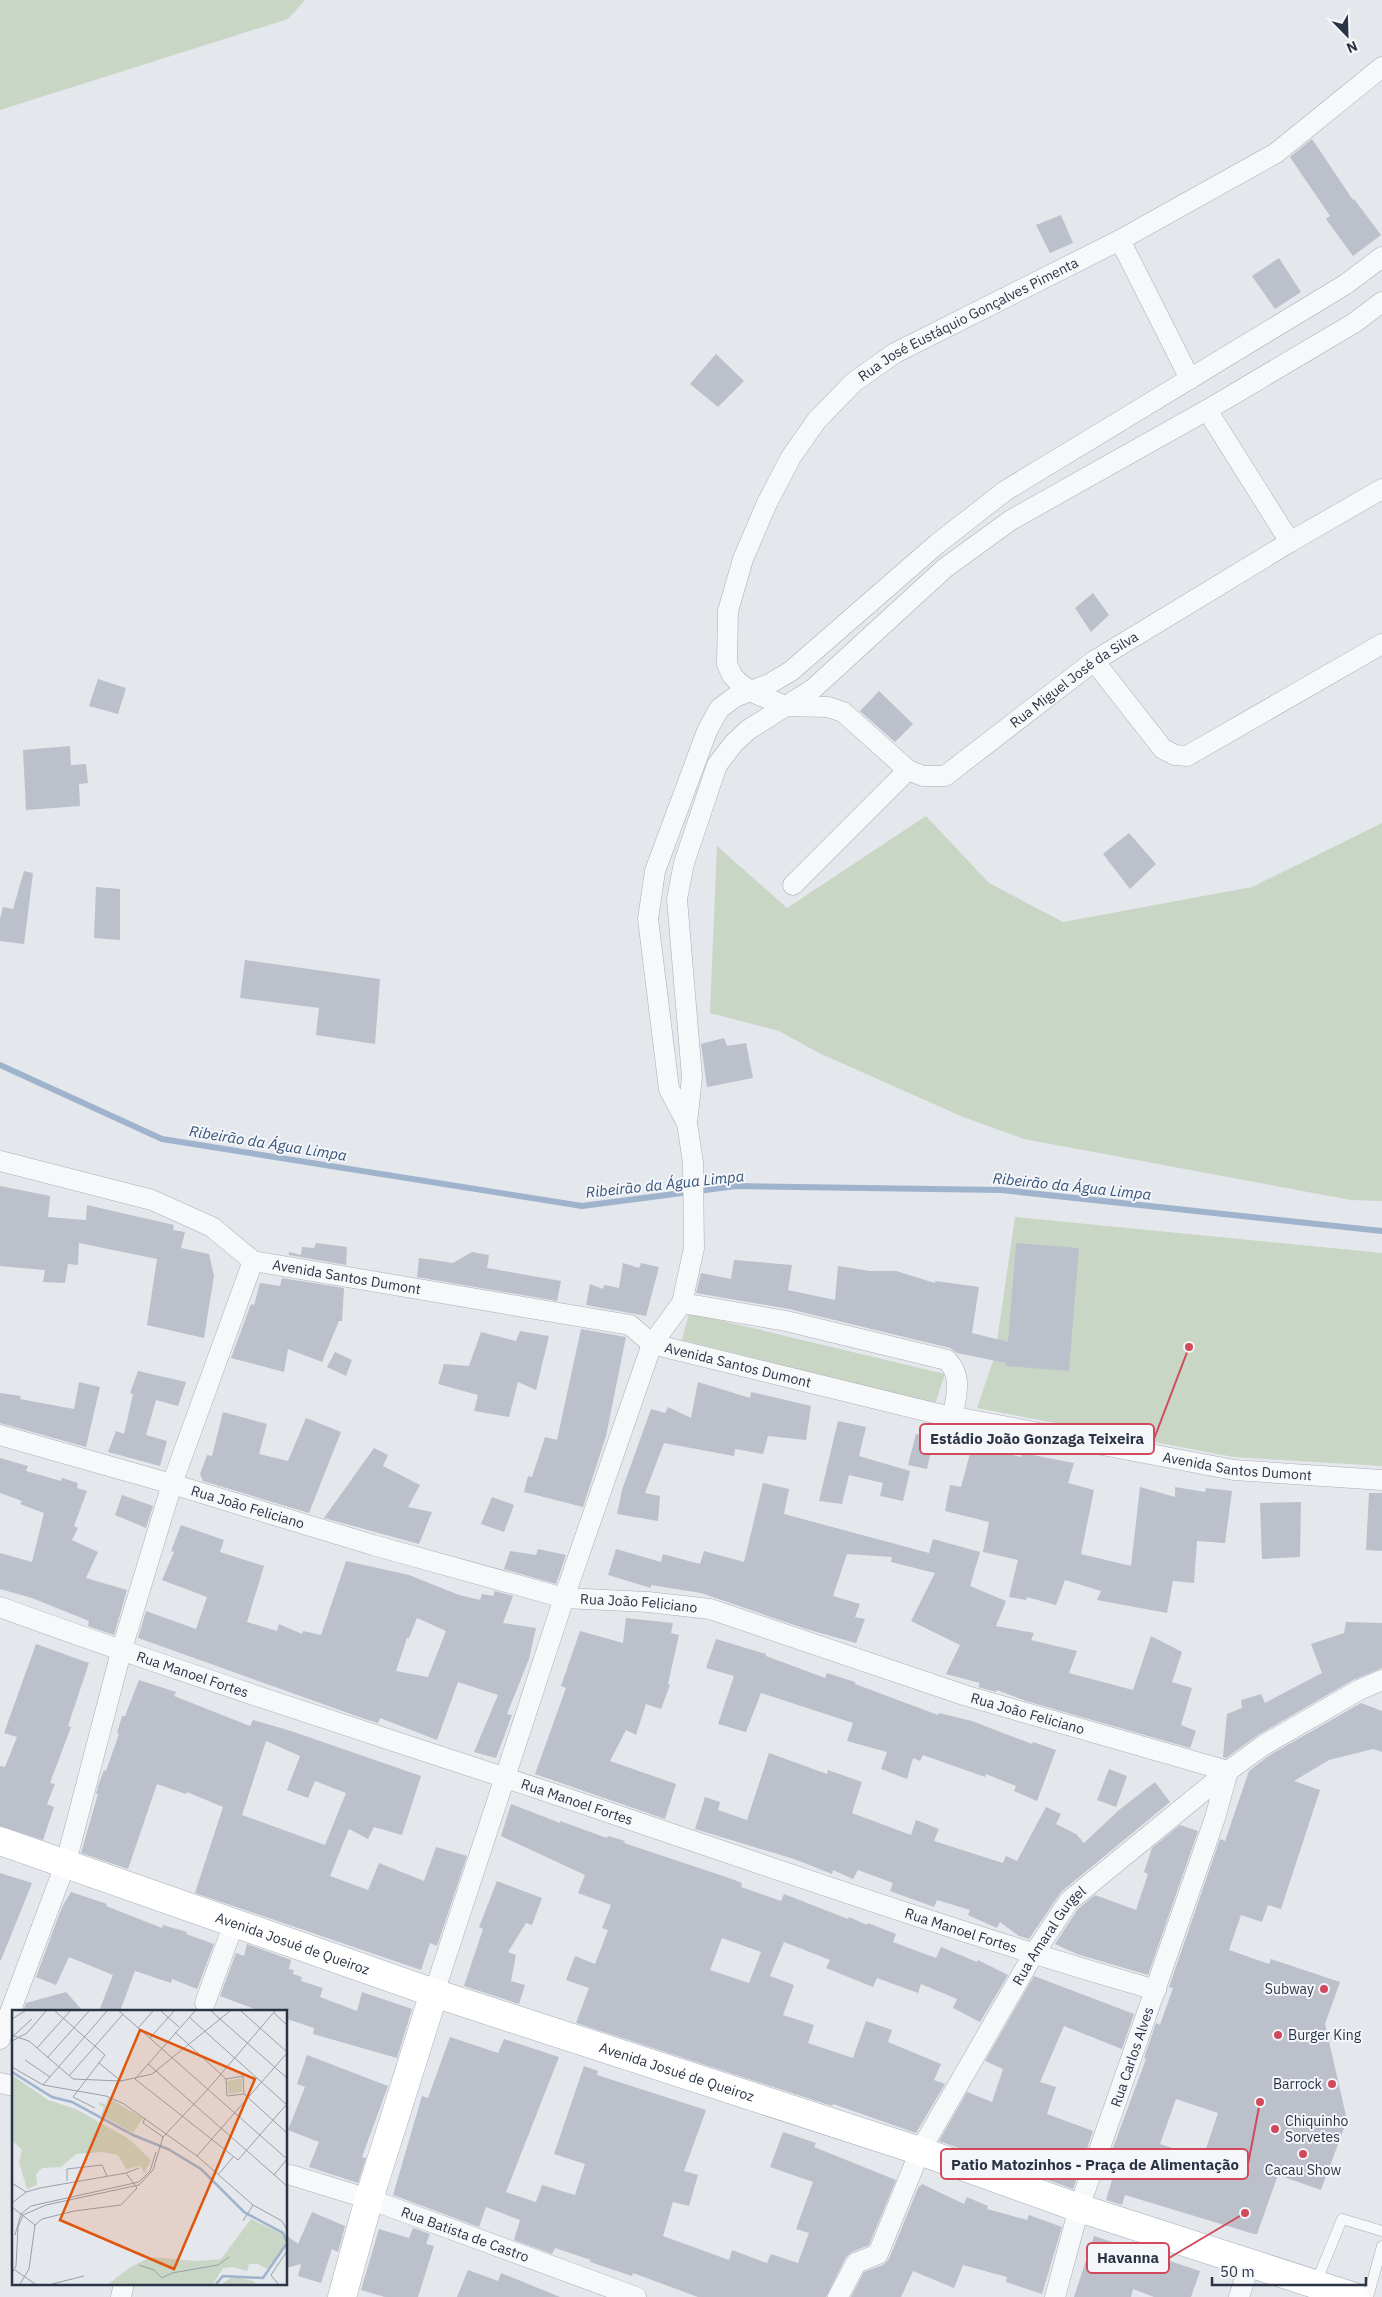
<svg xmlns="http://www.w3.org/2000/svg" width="1382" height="2297" viewBox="0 0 1382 2297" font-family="'IBM Plex Sans',sans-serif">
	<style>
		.green { fill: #c9d6c5 }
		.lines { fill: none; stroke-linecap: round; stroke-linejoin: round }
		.stream { stroke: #9fb4cc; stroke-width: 6 }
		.building { fill: #bbc0ca; fill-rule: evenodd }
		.service-casing { stroke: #a9aeb7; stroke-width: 11 }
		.minor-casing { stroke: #a9aeb7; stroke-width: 21 }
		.secondary-casing { stroke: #a9aeb7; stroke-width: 29 }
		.primary-casing { stroke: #a3abb8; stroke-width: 29 }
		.service { stroke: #f7f8fa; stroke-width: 10 }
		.minor { stroke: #f7f8fa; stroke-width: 20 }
		.secondary { stroke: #fff; stroke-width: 28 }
		.primary { stroke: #fff; stroke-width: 28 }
		.poi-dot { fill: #d1495b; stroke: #f4f6f9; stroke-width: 2 }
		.labels { text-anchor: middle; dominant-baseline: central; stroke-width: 4; stroke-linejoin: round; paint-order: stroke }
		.street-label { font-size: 14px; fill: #2b3445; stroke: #f4f6f9 }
		.poi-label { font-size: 14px; fill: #2b3445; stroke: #f4f6f9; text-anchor: end }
		.water-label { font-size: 15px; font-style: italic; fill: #34527a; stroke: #f4f6f9 }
		.inset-river { fill: none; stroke: #9fb4cc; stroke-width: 2.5 }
		.inset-road { fill: none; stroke: #9a9fa9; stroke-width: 1 }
		.view { fill: #df570f; fill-opacity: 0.15; stroke: #df570f; stroke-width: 2.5 }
		.inset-edge { fill: none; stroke: #2b3445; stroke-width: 2.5 }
		.leader { fill: none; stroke: #d1495b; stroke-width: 2 }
		.callout-dot { fill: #d1495b; stroke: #f4f6f9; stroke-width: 2 }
		.callout { fill: #f4f6f9; stroke: #d1495b; stroke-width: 2 }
		.callout-label { font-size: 15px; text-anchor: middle; font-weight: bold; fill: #2b3445 }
	</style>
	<rect width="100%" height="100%" fill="#e4e7ec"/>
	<g class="green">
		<polygon points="0,0 305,0 288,19 0,110"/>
		<polygon points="926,816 989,883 1063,922 1252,887 1382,823 1382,1201 1351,1200 1024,1139 963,1117 819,1053 779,1031 710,1013 717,846 787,908"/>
		<polygon points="1015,1217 1382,1253 1382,1466 1233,1457 977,1408 995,1355"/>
		<polygon points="689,1313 945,1374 935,1404 682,1340"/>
	</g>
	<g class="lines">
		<polyline class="stream" points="0,1065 162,1139 582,1206 736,1186 1001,1190 1382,1231"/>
	</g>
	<g class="building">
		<polygon points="1312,139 1353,200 1354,199 1381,235 1353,256 1326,219 1330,216 1290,157"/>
		<polygon points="1061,215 1073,243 1050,253 1036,225"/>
		<polygon points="1279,258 1301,292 1275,309 1252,276"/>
		<polygon points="716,354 744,381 718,407 690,384"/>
		<polygon points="1093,593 1109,615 1091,632 1075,608"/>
		<polygon points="98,679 126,688 118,714 89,706"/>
		<polygon points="879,691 913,724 895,742 860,711"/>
		<polygon points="70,746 71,765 86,764 88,783 79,784 80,806 26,810 23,750"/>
		<polygon points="1129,833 1156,864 1130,889 1103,854"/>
		<polygon points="24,871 33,873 24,944 0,941 0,919 3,907 13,909"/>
		<polygon points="96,887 120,889 120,940 94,938"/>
		<polygon points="245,960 380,979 375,1044 316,1035 319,1008 240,998"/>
		<polygon points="724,1038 727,1046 746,1043 753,1078 707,1087 701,1044"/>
		<polygon points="0,1186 50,1196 48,1217 86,1220 87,1205 174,1225 173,1230 185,1232 181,1248 209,1254 214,1276 204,1338 147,1325 157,1259 79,1243 78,1265 68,1264 65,1283 43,1282 45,1270 0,1266"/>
		<polygon points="316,1243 347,1247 346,1265 289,1255 289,1252 301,1255 302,1247 314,1248"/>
		<polygon points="1016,1243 1079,1248 1069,1371 1005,1366 1006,1363 957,1353 950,1348 789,1309 696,1293 701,1273 731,1279 734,1260 792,1265 788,1290 835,1300 838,1266 870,1271 896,1271 935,1283 935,1281 979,1287 972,1333 1008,1342"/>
		<polygon points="472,1252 489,1255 487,1268 561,1281 557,1301 417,1277 419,1258 453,1263"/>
		<polygon points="623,1263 639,1268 641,1263 659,1267 646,1316 586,1305 590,1284 603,1289 604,1285 619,1288"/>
		<polygon points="282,1278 344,1288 342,1321 339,1321 322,1362 288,1349 284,1372 231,1358 251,1304 254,1305 260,1283 280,1286"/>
		<polygon points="581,1329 626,1337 606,1436 583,1507 524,1492 528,1476 532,1477 545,1437 557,1440"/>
		<polygon points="520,1331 549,1336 536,1390 518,1382 509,1417 474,1411 478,1395 438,1384 444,1364 469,1366 481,1332 516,1341"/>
		<polygon points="335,1352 352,1360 346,1376 327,1367"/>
		<polygon points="138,1371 186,1382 178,1406 156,1400 146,1435 167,1441 160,1466 108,1452 116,1431 124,1434 133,1394 130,1393"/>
		<polygon points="79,1382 100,1387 86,1447 0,1423 0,1393 21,1396 20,1399 74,1409"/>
		<polygon points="698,1382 750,1398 751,1392 811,1406 806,1440 768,1436 763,1454 735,1449 734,1456 664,1443 645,1493 660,1496 658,1521 617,1514 622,1490 651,1409 665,1413 668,1407 691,1418"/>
		<polygon points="223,1412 267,1424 259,1454 288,1461 306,1418 341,1432 309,1513 203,1481 200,1474 207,1455 212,1456"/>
		<polygon points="838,1421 866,1427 859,1456 910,1471 903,1501 880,1496 883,1483 849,1475 842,1504 819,1501"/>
		<polygon points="916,1434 934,1438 927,1469 908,1465"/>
		<polygon points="972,1446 1021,1457 1022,1453 1074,1463 1068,1483 1094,1490 1081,1554 1131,1566 1140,1487 1175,1497 1175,1487 1205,1492 1206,1488 1232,1491 1225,1543 1197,1541 1194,1583 1173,1581 1167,1613 1097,1600 1101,1591 1065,1580 1056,1605 1027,1597 1026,1600 1009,1597 1018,1560 983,1552 989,1522 945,1511 950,1485 961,1487"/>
		<polygon points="374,1448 388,1455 383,1466 420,1485 408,1507 432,1512 419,1544 324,1518"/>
		<polygon points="0,1458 28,1466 26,1471 61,1481 62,1478 78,1483 77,1488 87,1491 74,1526 78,1528 72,1540 98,1552 86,1578 127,1590 114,1635 88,1626 89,1621 32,1598 0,1589 0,1553 32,1562 44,1513 20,1504 22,1501 0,1493"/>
		<polygon points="763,1483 789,1489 784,1514 929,1553 933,1539 980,1552 970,1586 1006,1601 996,1626 1034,1633 1031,1640 1077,1651 1069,1673 1133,1690 1151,1636 1182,1652 1172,1682 1192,1688 1181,1725 1196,1731 1190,1748 1026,1701 997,1690 996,1692 978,1687 980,1683 946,1674 960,1645 911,1621 935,1573 891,1562 892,1557 847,1554 833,1596 860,1604 855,1617 865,1619 856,1643 806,1629 701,1593 651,1585 651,1588 608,1575 616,1549 661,1562 663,1554 700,1564 704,1551 744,1562"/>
		<polygon points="1369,1493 1382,1493 1382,1551 1366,1550"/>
		<polygon points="122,1495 153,1506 146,1528 115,1515"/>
		<polygon points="492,1497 514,1505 504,1532 481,1524"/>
		<polygon points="1301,1502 1300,1557 1262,1559 1260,1503"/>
		<path d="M181,1525L224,1540L220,1552L264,1566L247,1622L277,1631L279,1624L302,1634L303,1631L321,1635L346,1561L409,1575L459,1595L480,1600L482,1594L493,1596L495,1591L513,1596L503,1623L536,1628L529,1659L507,1714L512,1715L496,1758L474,1752L498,1695L458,1682L437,1740L380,1718L378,1723L365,1719L138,1638L146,1611L196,1629L207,1597L162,1580L174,1552L171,1551ZM417,1618L446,1631L428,1677L396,1671L407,1638H409Z"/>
		<polygon points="538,1549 566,1555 556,1584 504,1569 510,1551 536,1555"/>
		<polygon points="626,1618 673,1623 671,1633 679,1635 668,1684 670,1685 661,1709 646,1704 636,1735 626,1730 610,1761 676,1784 665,1819 535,1774 566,1688 561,1686 580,1631 623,1643"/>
		<polygon points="1346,1622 1382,1623 1382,1668 1353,1680 1258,1735 1226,1758 1223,1757 1227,1714 1242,1708 1241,1700 1261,1694 1265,1703 1322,1673 1311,1644 1344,1633"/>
		<polygon points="716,1639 766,1654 766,1656 825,1678 827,1673 855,1682 855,1684 938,1715 939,1713 972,1721 1032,1744 1033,1742 1056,1750 1037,1801 1014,1791 1016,1786 986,1774 985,1777 923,1755 920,1761 913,1758 907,1779 881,1769 887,1752 847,1741 853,1723 761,1693 746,1732 718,1724 734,1676 706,1668"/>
		<polygon points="36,1644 89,1663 68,1726 71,1727 50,1783 55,1784 47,1804 54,1807 43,1840 0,1826 0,1766 5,1767 17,1737 4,1733"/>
		<path d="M139,1680L176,1692L174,1696L250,1726L253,1720L291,1731L421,1776L402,1835L374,1827L368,1839L349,1829L330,1876L368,1890L379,1863L424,1881L436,1847L467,1856L437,1946L430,1943L421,1970L195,1893L223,1807L187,1792L186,1794L157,1784L128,1869L81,1853L98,1794H96L98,1786L104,1770L106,1771L119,1734L117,1733L122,1716H125ZM266,1741L300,1756L287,1790L308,1798L315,1781L346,1793L325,1845L242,1815Z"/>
		<path d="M1361,1703L1382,1711V1752L1373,1749L1329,1760L1294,1781L1320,1790L1281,1909L1268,1905L1262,1922L1241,1915L1229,1950L1269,1964L1271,1959L1340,1982L1325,2024L1347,2120L1321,2190L1278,2175L1257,2234H1254L1125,2195L1122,2205L1106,2200L1116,2167L1107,2164L1146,2059L1144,2058L1156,2023L1160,2025L1173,1988L1169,1987L1220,1839L1225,1841L1249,1771L1270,1755ZM1176,2099L1218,2113L1203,2158L1160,2144Z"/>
		<polygon points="769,1753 827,1774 828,1770 862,1782 852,1813 911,1835 916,1820 939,1829 934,1841 1003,1863 1006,1856 1017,1861 1046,1807 1061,1814 1056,1824 1076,1834 1084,1843 1119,1810 1155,1782 1170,1802 1061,1892 1029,1939 1019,1936 1000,1922 997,1928 968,1915 970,1910 937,1900 934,1907 890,1891 893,1883 858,1870 853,1879 833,1870 832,1874 797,1860 695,1829 705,1797 720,1802 718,1810 747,1820"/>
		<polygon points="1109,1769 1127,1776 1116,1807 1097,1800"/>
		<path d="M511,1804L560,1823V1821L607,1838L608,1836L625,1841L624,1843L729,1878L742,1883L741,1887L781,1901L784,1894L848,1919L849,1917L867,1925L868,1923L896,1934L893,1942L936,1958L941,1947L977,1962L978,1960L1008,1975L980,2022L953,2008L957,1999L921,1984L918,1993L877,1978L873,1987L826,1968L830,1960L784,1942L770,1976L794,1985L783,2015L814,2025L808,2043L853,2058L866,2021L892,2030L888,2042L941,2064L934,2080L945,2084L916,2133L833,2104L832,2106L576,2023L589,1988L566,1980L575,1956L595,1964L608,1930L602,1928L611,1905L578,1893L585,1875L501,1836ZM722,1938L761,1952L749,1983L710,1970Z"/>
		<polygon points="1180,1825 1198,1831 1148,1975 1077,1954 1055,1944 1078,1909 1095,1895 1136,1910 1148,1874 1144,1872 1152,1848"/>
		<polygon points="0,1873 32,1883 1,1960 0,1960"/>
		<polygon points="497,1881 542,1898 532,1925 526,1923 508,1952 516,1955 511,1981 525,1985 519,2004 464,1986 483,1929 479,1927"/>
		<polygon points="71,1892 107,1904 106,1906 162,1928 163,1925 187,1932 186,1934 214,1944 197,1989 172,1979 171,1983 135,1971 120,2011 99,2011 113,1975 69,1957 56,1985 36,1977 62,1907"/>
		<polygon points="247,1944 291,1960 289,1969 294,1970 293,1974 302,1977 301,1981 323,1988 320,1997 357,2011 362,1992 412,2009 397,2058 313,2034 314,2028 287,2019 289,2011 260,2011 220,1996 236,1953 244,1956"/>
		<polygon points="1034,1976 1134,2014 1122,2049 1064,2026 1040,2082 1056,2087 1047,2114 1093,2131 1073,2189 939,2141 967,2092 992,2102 1003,2069 985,2061"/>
		<polygon points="66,1992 83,2011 23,2011 26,2003"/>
		<polygon points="450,2037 498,2053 504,2039 559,2057 506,2192 536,2202 542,2185 575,2195 585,2164 554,2154 584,2066 598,2071 597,2075 706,2110 684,2171 698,2175 689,2206 673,2202 663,2236 729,2260 732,2250 767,2263 771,2254 798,2263 809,2233 796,2229 813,2182 770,2167 783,2132 816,2143 814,2147 896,2180 869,2245 852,2252 846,2257 826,2297 698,2297 633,2273 632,2276 590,2262 591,2260 555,2248 552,2254 514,2240 520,2220 486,2207 479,2227 393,2195 422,2096 428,2098"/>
		<polygon points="307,2055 388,2086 362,2157 366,2158 358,2183 309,2167 319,2142 288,2130 305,2087 297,2084"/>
		<polygon points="922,2184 964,2204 967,2197 988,2206 987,2209 1027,2220 1029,2215 1062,2227 1042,2294 1006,2282 1007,2277 963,2265 954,2288 913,2271 901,2297 851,2297 864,2272 883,2265 889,2259 918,2188"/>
		<polygon points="312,2212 345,2226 338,2252 332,2249 321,2283 298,2276 301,2264 286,2268 286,2235 298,2244"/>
		<polygon points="413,2228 430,2234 426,2244 434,2246 418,2297 385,2297 361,2290 379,2229 409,2238"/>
		<polygon points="1094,2236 1200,2271 1191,2297 1154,2297 1133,2289 1131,2297 1074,2297"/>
		<polygon points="468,2270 498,2281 501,2273 560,2297 457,2297"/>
	</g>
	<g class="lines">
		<defs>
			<g id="service">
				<polyline points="1316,2283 1342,2219 1382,2231"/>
				<polyline points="1368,2297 1382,2246"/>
			</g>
			<g id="minor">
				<polyline points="1120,240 1190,379"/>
				<polyline points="1207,410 1290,542"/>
				<polyline points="1094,661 1163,749 1175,755 1187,756 1382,644"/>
				<path id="s1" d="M908,770L843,712L828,707L785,706L752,692L739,683L732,675L727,664L728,611L743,559L767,503L791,457L817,420L854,382L895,353L1120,240L1276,153L1382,67"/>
				<path id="s2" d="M793,885L908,770L923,776H945L1094,661L1290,542L1382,489"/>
				<polyline points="687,1123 669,1089 648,919 655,871 707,731 719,709 735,697 769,684 791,671 937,544 1005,491 1346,284 1382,257"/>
				<path id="s3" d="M0,1161L152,1200L212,1227L253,1261L630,1325L652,1344L934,1413L1234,1470L1382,1480"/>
				<path d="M682,1303L786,1321L947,1360C963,1377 956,1395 953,1416"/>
				<path id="s4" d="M0,1435L172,1484L373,1545L564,1598L648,1602L710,1609L967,1696L1228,1771L1215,1818L1079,2208L1055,2297"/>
				<path id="s5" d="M0,1607C180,1673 363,1730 545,1791C748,1859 950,1931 1156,1990"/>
				<polyline points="434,1993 564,1598 652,1344 682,1303 694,1248 693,1163 687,1123 692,1077 677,899 684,863 717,765 734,743 748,730 813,689 945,568 1011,520 1207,410 1354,323 1382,302"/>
				<polyline points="205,2003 234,1923"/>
				<polyline points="0,2039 66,1862 121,1652 172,1484 253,1261"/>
				<polyline points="0,2083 14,2086"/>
				<path id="s6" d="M291,2175L369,2199L636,2297"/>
				<polyline points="121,2297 124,2283"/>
				<path id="s7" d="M838,2297L856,2263L878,2254L920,2151L1033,1955L1069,1901L1228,1771L1264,1745L1359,1690L1382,1680"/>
				<polyline points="1239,2297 1250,2263"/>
			</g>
			<polyline id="secondary" points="342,2297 369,2199 434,1993"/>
			<g id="primary">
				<path id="s8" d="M0,1841L434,1993L920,2151L1079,2208L1355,2297"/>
			</g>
		</defs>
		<use href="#service" class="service-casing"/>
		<use href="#minor" class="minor-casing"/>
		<use href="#secondary" class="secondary-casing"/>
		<use href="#primary" class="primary-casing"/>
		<use href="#service" class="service"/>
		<use href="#minor" class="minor"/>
		<use href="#secondary" class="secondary"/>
		<use href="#primary" class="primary"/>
	</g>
	<g class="poi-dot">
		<circle cx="1324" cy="1989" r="5"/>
		<circle cx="1278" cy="2035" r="5"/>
		<circle cx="1332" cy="2084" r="5"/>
		<circle cx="1275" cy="2129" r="5"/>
		<circle cx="1303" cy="2154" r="5"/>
	</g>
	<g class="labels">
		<g class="street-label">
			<text stroke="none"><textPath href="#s1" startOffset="669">Rua José Eustáquio Gonçalves Pimenta</textPath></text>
			<text stroke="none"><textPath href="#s2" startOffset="362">Rua Miguel José da Silva</textPath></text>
			<text stroke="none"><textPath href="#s3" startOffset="371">Avenida Santos Dumont</textPath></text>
			<text stroke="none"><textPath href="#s3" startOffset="776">Avenida Santos Dumont</textPath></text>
			<text stroke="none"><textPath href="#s3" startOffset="1286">Avenida Santos Dumont</textPath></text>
			<text stroke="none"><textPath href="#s4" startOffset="258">Rua João Feliciano</textPath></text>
			<text stroke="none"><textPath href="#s4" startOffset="662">Rua João Feliciano</textPath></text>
			<text stroke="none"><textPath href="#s5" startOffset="204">Rua Manoel Fortes</textPath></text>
			<text stroke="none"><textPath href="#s4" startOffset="1068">Rua João Feliciano</textPath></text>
			<text stroke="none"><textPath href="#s5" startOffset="609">Rua Manoel Fortes</textPath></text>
			<text stroke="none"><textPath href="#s5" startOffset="1014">Rua Manoel Fortes</textPath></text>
			<text stroke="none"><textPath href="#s7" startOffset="425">Rua Amaral Gurgel</textPath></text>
			<text stroke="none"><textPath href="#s8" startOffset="310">Avenida Josué de Queiroz</textPath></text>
			<text transform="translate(1132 2057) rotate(-71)">Rua Carlos Alves</text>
			<text stroke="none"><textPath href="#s8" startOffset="715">Avenida Josué de Queiroz</textPath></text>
			<text stroke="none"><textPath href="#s6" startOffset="184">Rua Batista de Castro</textPath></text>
		</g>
		<g class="poi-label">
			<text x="1314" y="1989">Subway</text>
			<text x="1288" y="2035" text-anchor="start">Burger King</text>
			<text x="1322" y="2084">Barrock</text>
			<text x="1285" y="2121" text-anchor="start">Chiquinho<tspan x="1285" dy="16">Sorvetes</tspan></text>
			<text x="1303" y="2170" text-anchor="middle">Cacau Show</text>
		</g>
		<g class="water-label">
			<text transform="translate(268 1143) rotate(9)">Ribeirão da Água Limpa</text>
			<text transform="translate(665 1184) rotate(-6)">Ribeirão da Água Limpa</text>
			<text transform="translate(1072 1186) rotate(6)">Ribeirão da Água Limpa</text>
		</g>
	</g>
	<g transform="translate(12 2010)">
		<rect width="275" height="275" fill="#e4e7ec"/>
		<path d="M0,65L36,90L64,99L117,129L139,150L132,164L129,156L114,159L106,145L90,142L64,144L49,157L30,158L24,164L25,175L15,179L7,152L10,140L0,130ZM230,68V82L217,84L215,71ZM96,88L131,108L121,123L89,105L92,97L87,95V92L94,95ZM239,209L275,226L271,241L257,260L246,254H237L235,261L221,257L211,258L201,274H96L120,256L139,247L185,251L209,249ZM221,266L241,271L244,274H210Z" fill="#c9d6c5"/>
		<path class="inset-river" d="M0,62L40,87L60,92L121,125L156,139L189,159L232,202L271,223L275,232M204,274L211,266L251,268L275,233"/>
		<path class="inset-road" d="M43,1L93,45L61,87L83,98M107,1L275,149M149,1L167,17M183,1L123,69L226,150L275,94M199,1L275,68M229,1L275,42M262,3L275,15M177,7L275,95M0,9L13,1M126,18L141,1M163,22L214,69M2,26L17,31L61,69L109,71L140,64L218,1M0,27L20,9M138,28L162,1M0,31L15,23L34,1M25,38L58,1M35,48L77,1M13,50L38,67M87,53L109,71M136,54L275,176M0,57L31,75L94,86L112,94L185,146L241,195L270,211L275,220M57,66L111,4M231,66L232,84M214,69L231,66M214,69L215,86M31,75L95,1M196,79L263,1M232,84L275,123M215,86L232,84M133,108L131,113L151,127M185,146L275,43M206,165L221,147M262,165L275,149M55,171V159L90,155L95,166M0,173L14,182M0,193L14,182L28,178L114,163L127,158M0,197L23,215M231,211L241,195M3,225L9,204L19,196L127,172L138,161L144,142M127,255L142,260L150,268L160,263L206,255L217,247M3,260L23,274M0,263L4,256L6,217L11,205L34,195L127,175L141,160L151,127L196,79M8,274L17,259L23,215L30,209L62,201L109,195L125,178L114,163M40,274L72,266M266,274L259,265L275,241"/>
		<path class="view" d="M128,20L243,69L162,259L48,210Z"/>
		<rect width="275" height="275" class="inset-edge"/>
	</g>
	<path class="leader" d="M1189 1347L1154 1439M1260 2102L1248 2164M1245 2213L1169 2258"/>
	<g class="callout-dot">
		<circle cx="1189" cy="1347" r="5"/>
		<circle cx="1260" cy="2102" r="5"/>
		<circle cx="1245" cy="2213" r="5"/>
	</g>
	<g class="callout">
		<rect x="920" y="1424" width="234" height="30" rx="5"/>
		<rect x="941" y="2149" width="307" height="30" rx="5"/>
		<rect x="1087" y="2243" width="82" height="30" rx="5"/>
	</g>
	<g class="callout-label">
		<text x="1037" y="1444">Estádio João Gonzaga Teixeira</text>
		<text x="1095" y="2170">Patio Matozinhos - Praça de Alimentação</text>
		<text x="1128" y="2263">Havanna</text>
	</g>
	<g transform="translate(1347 35) rotate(157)" stroke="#f4f6f9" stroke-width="4" paint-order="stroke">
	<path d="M0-4L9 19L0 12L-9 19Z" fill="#2b3445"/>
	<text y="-8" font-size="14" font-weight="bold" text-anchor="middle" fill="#2b3445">N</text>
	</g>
	<path d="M1212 2277v8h154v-8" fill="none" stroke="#2b3445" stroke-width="2.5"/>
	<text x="1220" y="2277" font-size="15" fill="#2b3445" stroke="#f4f6f9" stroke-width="4" paint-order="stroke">50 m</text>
</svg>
